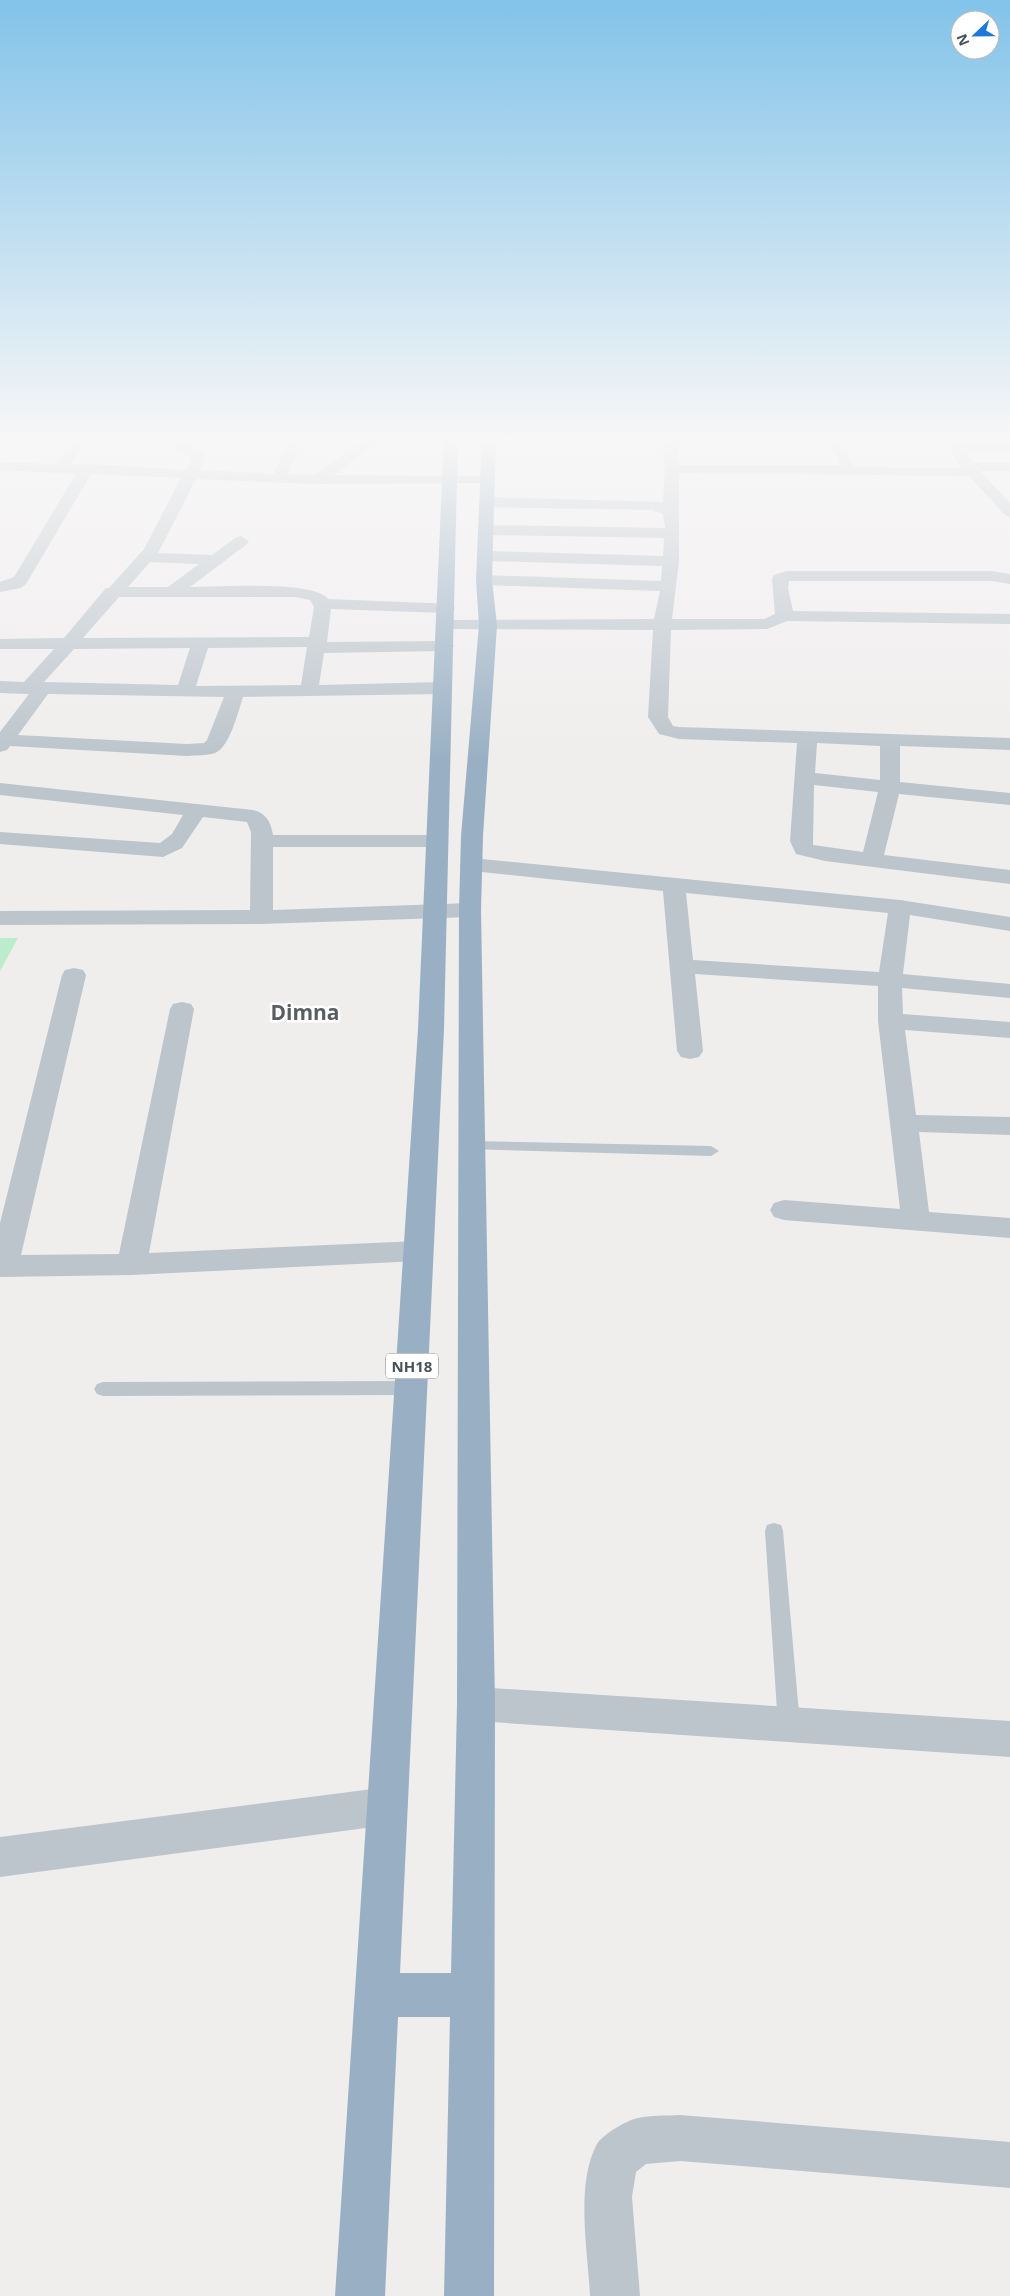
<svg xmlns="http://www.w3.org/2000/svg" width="1010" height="2296" viewBox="0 0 1010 2296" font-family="'Open Sans',sans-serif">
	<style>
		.green { fill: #bbedcc }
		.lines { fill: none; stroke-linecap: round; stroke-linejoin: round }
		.service { fill: #bcc5cc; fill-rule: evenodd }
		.minor { fill: #bcc5cc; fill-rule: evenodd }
		.trunk { fill: #99b0c4; fill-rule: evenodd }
		.labels { text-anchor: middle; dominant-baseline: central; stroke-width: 5; stroke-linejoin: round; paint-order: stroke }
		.shield { fill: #fff; stroke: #7e868c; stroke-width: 1 }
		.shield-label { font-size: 15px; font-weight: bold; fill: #46525a }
		.district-label { font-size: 21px; font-weight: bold; fill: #5a5e62; stroke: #fff }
	</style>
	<rect width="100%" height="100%" fill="#f0eded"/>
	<polygon class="green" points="0,938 18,938 0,971"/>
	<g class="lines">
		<g class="service">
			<polygon points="472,1141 711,1146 719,1151 711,1156 467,1149 465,1146"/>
			<polygon points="411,1381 417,1383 420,1388 417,1393 411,1395 103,1396 97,1394 94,1389 97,1384 103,1382"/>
			<polygon points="774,1523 781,1525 783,1531 800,1725 796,1732 789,1735 782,1732 778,1725 765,1531 767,1525"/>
		</g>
		<g class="minor">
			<path d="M77,436H91L70,465L87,464L186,470L191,460L189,455L177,450L168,440V436H182L187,444L202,452L205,460L200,470L274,474L290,436H304L288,474L315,475L369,436H385L334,475L492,476L494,479L487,483L318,484L196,479L158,553L212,555L235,538L241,536L249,541L247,544L190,587C215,587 315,580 328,599L452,604L455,608L452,612L446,613L331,609L327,642L445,641L451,642L454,646L451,650L445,651L324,653L319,685L443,682L450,684L452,688L450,692L443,694L243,697C238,712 230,747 215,753C206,756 196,755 187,756L10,746L7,750L0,752V732L29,694L0,693V681L24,682L54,649H0V639L64,638L106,588H109L144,549L181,478L91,474L26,584L21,588L0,592V582L14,577L76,474L0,470V462L56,464ZM150,562L199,564L168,587H128ZM119,597H295L310,600L314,607L309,637L83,638ZM307,647L301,685L196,686L208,648ZM190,648L178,685L44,682L74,649ZM48,694L224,697L207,740L204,743L187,744L18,735Z"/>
			<path d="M662,436H676L679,465H841L824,436H838L854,467L961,468L943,436H957L961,443L1010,442V450L966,451L973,463H1010V471H980L1010,503V517L1005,515L969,476L679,473V561L672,619H764L775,614L772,579L774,575L787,571H992L1010,574V584L992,581H789L788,588L793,611L1010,614V624L787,621L767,629L671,630L668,717L673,726L679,727L1010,738V750L900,746V782L1010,793V805L899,794L884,855L1010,870V884L825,861L796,854L790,841L797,743L679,739L659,734L648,717L653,630L440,629L437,625L440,621L446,620L654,619L660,591L484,585L478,584L476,580L478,576L484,575L661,581L662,566L487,561L479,556L487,551L663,556L664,538L486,535L478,530L486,525L665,528L663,514L652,510L487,507L479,502L487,497L663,502L665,469ZM817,743L880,746V780L815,773ZM814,785L878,792L863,852L813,845Z"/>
			<path d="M0,783L253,810C266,813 271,822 273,835H436L444,836L447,841L444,846L436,847H273V910L470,903L478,905L481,910L478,915L470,917L261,924L0,925V911L250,910L251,832L247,822L203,817L182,848L163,857L0,844V832L160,843L172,834L183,815L0,795Z"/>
			<path d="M471,858L900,900L1010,917V931L910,915L903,974L1010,984V998L902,988L903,1014L1010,1022V1038L905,1030L916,1115L1010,1117V1135L919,1132L929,1212L1010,1218V1238L784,1220L774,1217L770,1210L774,1203L784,1200L900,1209L878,1021V986L695,974L703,1051L699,1057L690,1059L681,1057L677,1051L663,891L463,870L460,865L463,860ZM686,893L888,913L879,972L693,960Z"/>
			<polygon points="74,968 83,970 86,975 21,1255 119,1254 170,1009 173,1004 182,1002 191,1004 194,1009 149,1253 418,1241 428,1244 433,1251 428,1258 418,1261 132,1275 0,1277 0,1223 62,975 65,970"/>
			<polygon points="476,1687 1010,1721 1010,1757 476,1721 463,1716 457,1704 463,1692"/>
			<polygon points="388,1787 402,1792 408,1806 402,1820 388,1825 0,1877 0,1837"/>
			<path d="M680,2115L1010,2142V2188L680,2161L646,2164L636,2172L632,2197L640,2296H590C588,2252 575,2184 597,2144C602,2135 627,2120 638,2118C651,2115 667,2116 680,2115Z"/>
		</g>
		<polygon class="trunk" points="444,436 458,436 444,1029 400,1973 451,1973 457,1704 459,910 461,836 479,625 476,580 482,436 496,436 492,580 497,625 483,836 481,910 495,1704 494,2296 444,2296 450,2017 398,2017 385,2296 335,2296 418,1029"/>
	</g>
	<linearGradient id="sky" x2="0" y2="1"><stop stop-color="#82c3e9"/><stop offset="0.58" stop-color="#f8f7f7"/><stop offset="1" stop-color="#f8f7f7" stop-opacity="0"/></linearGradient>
	<rect width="1010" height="758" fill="url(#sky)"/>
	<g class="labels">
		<rect class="shield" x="386" y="1353.5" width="52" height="25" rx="4"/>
		<g class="shield-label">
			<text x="412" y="1366">NH18</text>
		</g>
		<g class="district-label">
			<text x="305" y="1012">Dimna</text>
		</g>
	</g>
	<g transform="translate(975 35) rotate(248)"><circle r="24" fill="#ffffff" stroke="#b5babd"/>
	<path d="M0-4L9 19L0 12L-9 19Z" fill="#1c79db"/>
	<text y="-8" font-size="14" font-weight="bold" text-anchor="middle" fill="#46525a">N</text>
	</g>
</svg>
